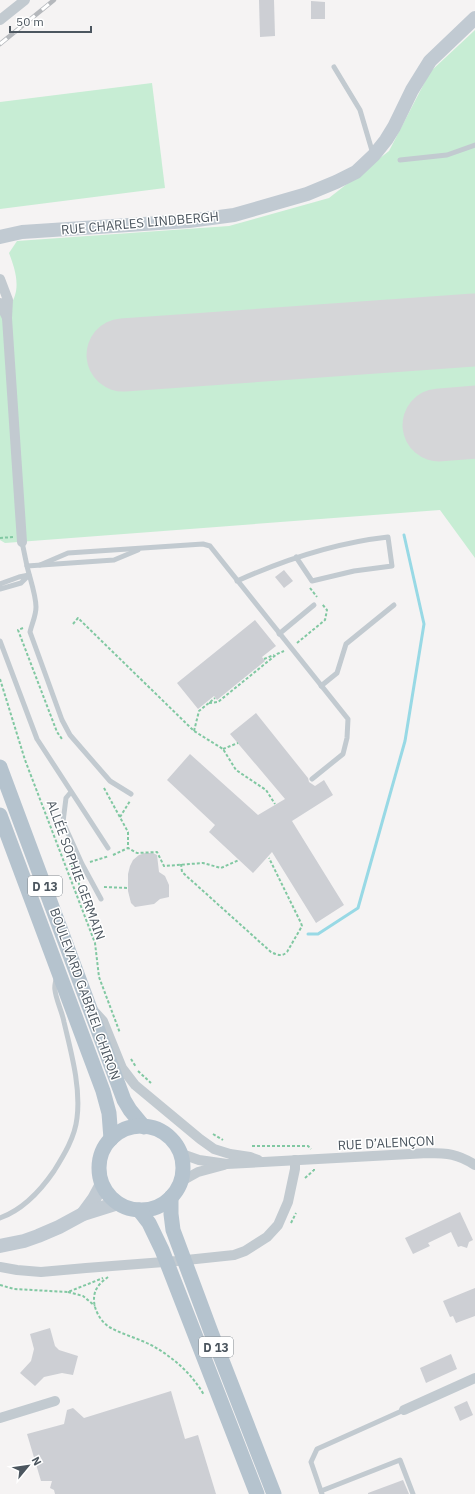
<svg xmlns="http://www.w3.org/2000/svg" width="475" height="1494" viewBox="0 0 475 1494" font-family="'IBM Plex Sans',sans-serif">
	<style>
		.green { fill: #c7edd4 }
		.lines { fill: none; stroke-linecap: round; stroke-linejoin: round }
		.stream { stroke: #98d9e5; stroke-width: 3 }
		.runway { stroke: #d5d6d8; stroke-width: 73 }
		.building { fill: #cdcfd4 }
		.path { stroke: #81c8a2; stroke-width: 2; stroke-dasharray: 3 2; stroke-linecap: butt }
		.lane { stroke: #c2cad0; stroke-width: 5 }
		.street { stroke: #c2cad0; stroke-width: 10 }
		.secondary { stroke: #c1cad2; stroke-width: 14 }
		.primary { stroke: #b5c3ce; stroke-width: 15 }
		.rail-casing { stroke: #b5b8bc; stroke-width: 4.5 }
		.rail { stroke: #fff; stroke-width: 3; stroke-dasharray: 9; stroke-linecap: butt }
		.labels { text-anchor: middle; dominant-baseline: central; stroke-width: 3; stroke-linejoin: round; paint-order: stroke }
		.shield { fill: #fff; stroke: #82898f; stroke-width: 1 }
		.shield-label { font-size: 12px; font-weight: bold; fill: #4c565f }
		.street-label { font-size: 13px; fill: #4c565f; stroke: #fff }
	</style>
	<rect width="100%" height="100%" fill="#f5f3f3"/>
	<g class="green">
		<path d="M475,30V558L440,510L5,543L0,540V313C3,310 8,308 10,305C22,289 15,269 9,253L17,241L229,226L329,198L389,151L430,72Z"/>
		<polygon points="152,83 165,188 0,209 0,102"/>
	</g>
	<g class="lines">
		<polyline class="stream" points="308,934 318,934 358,908 405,741 424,624 404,535"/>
		<g class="runway">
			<polyline points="123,355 475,330"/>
			<polyline points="439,425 475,422"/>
		</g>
	</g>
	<g class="building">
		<polygon points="259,0 274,0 275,36 260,37"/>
		<polygon points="311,1 325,2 325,19 311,19"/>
		<polygon points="284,570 293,581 284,588 275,577"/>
		<polygon points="255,620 276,646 262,657 265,661 217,700 214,696 198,709 177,683"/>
		<polygon points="256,713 308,778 309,782 315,786 324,780 333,795 292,821 344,905 316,923 272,852 253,873 209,832 215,825 167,780 190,754 258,815 285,799 230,734"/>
		<polygon points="145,853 153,853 157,855 159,872 165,876 169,885 169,897 160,899 154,904 135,907 131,903 128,891 128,874 130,866 133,860 139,855"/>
		<polygon points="460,1212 473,1240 469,1242 467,1248 461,1246 458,1247 451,1232 428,1243 430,1246 413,1254 405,1238"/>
		<polygon points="475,1288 475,1316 456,1323 453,1316 450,1317 443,1301"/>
		<polygon points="50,1328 55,1346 59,1350 78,1356 73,1375 62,1373 44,1377 35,1386 20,1373 31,1361 34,1349 30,1334"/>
		<polygon points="451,1354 457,1369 426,1383 420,1368"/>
		<polygon points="171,1391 185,1439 198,1435 216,1494 55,1494 54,1490 50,1488 52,1481 41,1481 27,1434 64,1424 67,1410 73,1408 84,1418"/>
		<polygon points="467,1401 473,1415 460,1421 454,1407"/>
		<polygon points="403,1480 409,1494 368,1494 368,1493"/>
	</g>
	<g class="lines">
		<g class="path">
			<polyline points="0,538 13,537"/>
			<polyline points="310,588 317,597"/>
			<polyline points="73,624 78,618 194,731 223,749 236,770 266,790 275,804"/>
			<polyline points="23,628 18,630 57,732 62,739"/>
			<polyline points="297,643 325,620 327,610 322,604"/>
			<polyline points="264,659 274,655"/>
			<polyline points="0,679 25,760 95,943 99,977 120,1033"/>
			<polyline points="209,703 218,702 277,654 284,651"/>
			<polyline points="194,731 199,711 215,698"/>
			<polyline points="223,749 238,743"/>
			<polyline points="104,788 128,832 128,848 137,853 157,852 164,866 203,863 221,868 239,860"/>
			<polyline points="120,817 130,801"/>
			<polyline points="113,855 128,848"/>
			<polyline points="90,862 109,856"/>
			<path d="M181,864L182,872L271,952C277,955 282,957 287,952L302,926L301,923L269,858"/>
			<polyline points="74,866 72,866 83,894"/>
			<polyline points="104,887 128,888"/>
			<polyline points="131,1059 136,1067"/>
			<polyline points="138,1071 151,1083"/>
			<polyline points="213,1134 223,1140"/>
			<polyline points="252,1146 308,1146 311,1149"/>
			<polyline points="305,1178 314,1170 314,1169"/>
			<polyline points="291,1223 296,1213"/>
			<path d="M108,1277C104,1280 99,1284 97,1288C89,1301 98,1321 111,1328C124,1335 140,1339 153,1346C174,1358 192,1374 204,1395"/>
			<polyline points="0,1285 14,1289 68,1292 103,1278"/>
			<polyline points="68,1292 83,1296 95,1306"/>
		</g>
		<g class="lane">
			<polyline points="334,67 360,110 373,154"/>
			<polyline points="400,160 447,155 475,145"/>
			<polyline points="22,542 27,566 114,560 138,550"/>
			<polyline points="40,565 68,553 203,544 210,546 348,719 347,738 343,754 312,779"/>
			<path d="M27,566C30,579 36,595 36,607C36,616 32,623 30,632L62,720L70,735L110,781L131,794"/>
			<path d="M237,581C286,559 334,543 388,537L392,566L354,571L312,581L296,557"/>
			<polyline points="0,584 19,577 29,575 21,583 0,589"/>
			<polyline points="279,634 314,605"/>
			<polyline points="0,641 37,739 108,848"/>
			<polyline points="321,686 337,673 346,644 394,605"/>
			<polyline points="71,792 66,798 63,822 82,864 101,899"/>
			<path d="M0,1218C22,1210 41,1190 54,1171C64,1155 75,1137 77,1118C81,1087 71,1052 64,1022C62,1011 56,1000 55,990C54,986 56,981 56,978"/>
			<polyline points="321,1491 400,1460 413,1494"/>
			<polyline points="322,1494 311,1462 317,1449 404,1410"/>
		</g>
		<g class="street">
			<polyline points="0,20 25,0"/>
			<polyline points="0,279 8,300 7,318 0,303"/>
			<polyline points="7,318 22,542"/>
			<polyline points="93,1010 103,1021 122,1068 135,1085 200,1139 214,1149 230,1154 250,1157 258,1160"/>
			<path d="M179,1153L199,1160L227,1164L428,1153C447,1153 458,1154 475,1165"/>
			<polyline points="180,1182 198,1172 224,1165"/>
			<polyline points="0,1267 17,1270 41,1272 86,1268 177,1261 234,1255 245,1251 267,1237 278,1225 288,1202 295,1169 295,1160"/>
			<polyline points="404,1410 475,1378"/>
			<polyline points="0,1418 55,1401"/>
		</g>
		<g class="secondary">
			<polyline points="0,237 22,232 189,221 234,215 307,194 336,182 356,172 374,155 386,140 394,127 412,90 430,61 475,18"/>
			<polyline points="83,1214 94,1199 102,1184"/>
			<polyline points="0,1246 24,1241 38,1236 59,1227 83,1214 118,1203"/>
		</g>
		<g class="primary">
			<polyline points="0,767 124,1100 130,1110 144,1127"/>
			<polyline points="0,815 103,1091 109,1113 111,1139"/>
			<circle cx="141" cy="1168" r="42"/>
			<polyline points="171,1197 171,1214 173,1230 211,1332 274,1494"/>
			<polyline points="139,1210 149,1223 162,1250 257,1494"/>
		</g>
		<defs>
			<polyline id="rail" points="0,44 54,0"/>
		</defs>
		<use href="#rail" class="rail-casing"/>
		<use href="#rail" class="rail"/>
	</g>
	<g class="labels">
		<g class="shield">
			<rect x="28" y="876" width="34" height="20" rx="3"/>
			<rect x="199" y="1337" width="34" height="20" rx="3"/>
		</g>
		<g class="shield-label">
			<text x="45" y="886">D 13</text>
			<text x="216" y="1347">D 13</text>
		</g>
		<g class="street-label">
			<text transform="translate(140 223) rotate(-5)">RUE CHARLES LINDBERGH</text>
			<text transform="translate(76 870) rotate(70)">ALLÉE SOPHIE GERMAIN</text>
			<text transform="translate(85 994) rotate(70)">BOULEVARD GABRIEL CHIRON</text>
			<text transform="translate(386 1143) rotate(-3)">RUE D’ALENÇON</text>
		</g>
	</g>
	<g transform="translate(28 1466) rotate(61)" stroke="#ffffff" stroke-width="3" paint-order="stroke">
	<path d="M0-3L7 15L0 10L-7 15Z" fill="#4c565f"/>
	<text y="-6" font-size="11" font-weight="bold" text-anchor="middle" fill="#4c565f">N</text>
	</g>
	<path d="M10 26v6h81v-6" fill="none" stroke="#4c565f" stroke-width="2"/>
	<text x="16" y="26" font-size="12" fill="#4c565f" stroke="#ffffff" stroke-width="3" paint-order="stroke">50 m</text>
</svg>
